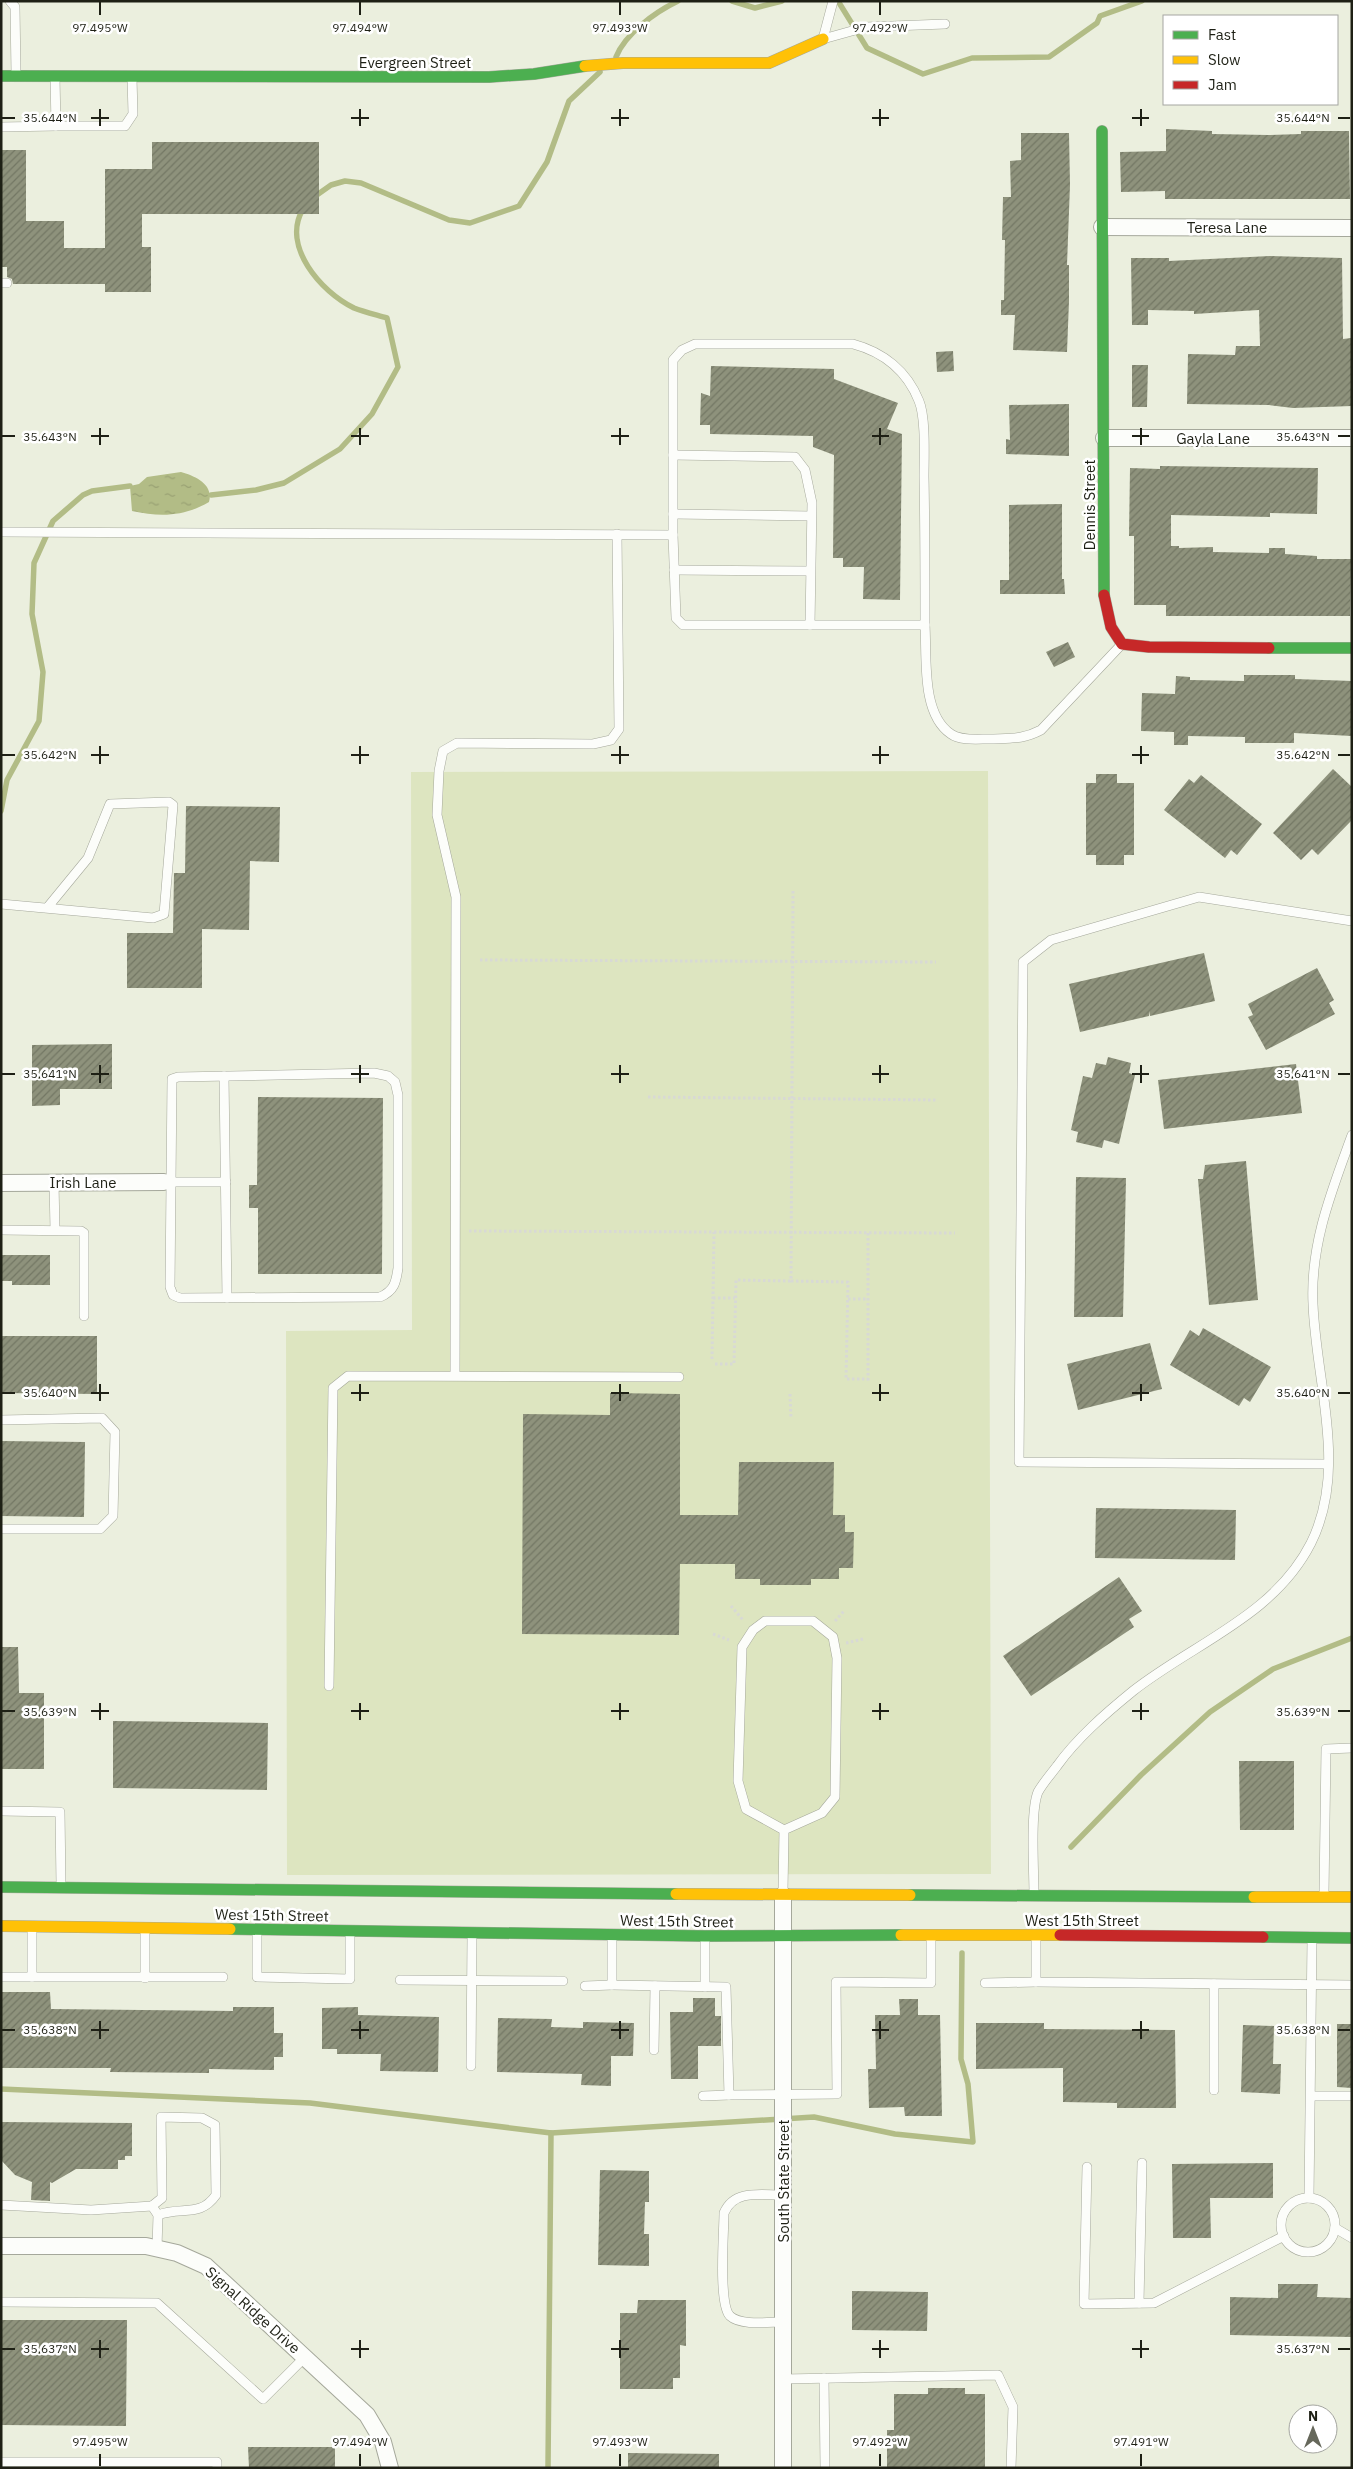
<svg xmlns="http://www.w3.org/2000/svg" width="1353" height="2469" viewBox="0 0 1353 2469" font-family="'IBM Plex Sans',sans-serif">
	<style>
		.pitch { fill: #dde5c0 }
		.water { fill: url(#water-ripples) }
		.lines { fill: none; stroke-linecap: round; stroke-linejoin: round }
		.stream { stroke: #b2bc86; stroke-width: 5.5 }
		.building { fill: url(#building-hatch) }
		.lane-casing { stroke: #a5a89b; stroke-width: 10 }
		.street-casing { stroke: #a5a89b; stroke-width: 18 }
		.fast-casing { stroke: #a5a89b; stroke-width: 12 }
		.slow-casing { stroke: #a5a89b; stroke-width: 12 }
		.jam-casing { stroke: #a5a89b; stroke-width: 12 }
		.path { stroke: #d8d9d5; stroke-width: 3; stroke-dasharray: 2.5 2.5; stroke-linecap: butt }
		.lane { stroke: #fcfdfa; stroke-width: 9 }
		.street { stroke: #fcfdfa; stroke-width: 16 }
		.fast { stroke: #4caf50; stroke-width: 11 }
		.slow { stroke: #ffc107; stroke-width: 11 }
		.jam { stroke: #c62828; stroke-width: 11 }
		.ticks { fill: none; stroke: #1e2015; stroke-width: 2 }
		.labels { text-anchor: middle; dominant-baseline: central; stroke-width: 5; stroke-linejoin: round; paint-order: stroke }
		.street-label { font-size: 15px; fill: #1e2015; stroke: #fff }
		.ticks-label { font-size: 12px; text-anchor: middle; fill: #1e2015; stroke: #fff; stroke-width: 5; stroke-linejoin: round; paint-order: stroke }
	</style>
	<defs>
		<pattern id="water-ripples" width="26" height="14" patternUnits="userSpaceOnUse" patternTransform="scale(1.25)"><rect width="26" height="14" fill="#b2bc86"/><path d="M2 4q2-2 4 0t4 0M15 11q2-2 4 0t4 0" fill="none" stroke="#99a173"/></pattern>
		<pattern id="building-hatch" width="6" height="6" patternUnits="userSpaceOnUse" patternTransform="scale(1.25)"><rect width="6" height="6" fill="#8e927c"/><path d="M-1 1l2-2M0 6l6-6M5 7l2-2" fill="none" stroke="#737764"/></pattern>
	</defs>
	<rect width="100%" height="100%" fill="#ebefde"/>
	<polygon class="pitch" points="988,771 991,1874 287,1875 286,1331 412,1330 411,772"/>
	<path class="water" d="M181,472C195,476 214,484 209,502C183,517 160,517 132,511L130,486L139,484L147,477Z"/>
	<g class="lines">
		<g class="stream">
			<polyline points="732,1 755,8 782,1"/>
			<polyline points="838,1 867,48 923,74 972,58 1049,57 1097,23 1100,16 1142,1"/>
			<path d="M616,57C625,34 655,12 678,1"/>
			<polyline points="314,197 331,185 345,181 361,183 449,220 470,223 519,206 547,162 569,101 600,72"/>
			<path d="M211,495L256,490L284,483L340,449L372,414L398,367L387,318C377,315 364,312 354,308C321,292 281,246 303,209"/>
			<polyline points="1,811 7,780 39,721 43,672 32,614 34,563 53,521 83,495 92,491 130,486"/>
			<polyline points="1071,1847 1141,1775 1210,1712 1273,1669 1352,1638"/>
			<polyline points="1,2089 310,2103 551,2133 814,2117 895,2134 973,2142 968,2084 961,2059 962,1953"/>
			<polyline points="548,2468 551,2133"/>
		</g>
	</g>
	<g class="building">
		<polygon points="1166,129 1212,131 1212,134 1268,135 1301,134 1301,131 1349,131 1350,199 1165,199 1165,191 1121,192 1120,152 1166,151"/>
		<polygon points="1021,133 1069,133 1070,185 1067,265 1069,265 1069,301 1067,352 1013,350 1015,315 1001,315 1001,300 1004,300 1005,240 1002,240 1003,197 1011,197 1010,161 1021,160"/>
		<polygon points="152,142 319,142 319,214 142,214 142,247 151,247 151,292 105,292 105,284 13,284 12,279 7,277 7,267 1,267 1,150 26,150 26,221 64,221 64,248 105,248 105,169 152,169"/>
		<polygon points="1270,256 1342,258 1343,339 1351,338 1352,406 1293,408 1269,405 1187,404 1188,354 1235,355 1236,346 1260,346 1259,310 1194,314 1194,311 1148,310 1148,325 1132,325 1131,258 1169,258 1169,261"/>
		<polygon points="953,351 954,371 937,372 936,352"/>
		<polygon points="1132,365 1148,365 1147,407 1132,407"/>
		<polygon points="711,366 834,369 834,379 898,403 887,429 902,434 900,600 863,599 864,567 843,567 843,558 833,558 834,455 813,447 813,436 710,434 710,425 700,425 701,393 710,396"/>
		<polygon points="1069,404 1069,456 1006,454 1006,439 1010,440 1009,405"/>
		<polygon points="1160,466 1318,468 1317,514 1270,513 1270,517 1171,515 1171,546 1179,546 1179,548 1213,547 1213,552 1269,553 1269,548 1285,548 1285,554 1317,556 1317,559 1351,559 1350,616 1166,616 1166,605 1134,605 1134,536 1129,536 1130,468 1160,469"/>
		<polygon points="1062,504 1062,579 1064,579 1065,594 1000,594 1000,580 1009,580 1009,505"/>
		<polygon points="1068,642 1075,657 1054,667 1046,652"/>
		<polygon points="1244,675 1295,675 1295,679 1352,681 1352,736 1294,733 1294,743 1245,743 1245,737 1188,736 1188,745 1174,745 1174,732 1141,731 1142,693 1175,694 1176,676 1190,677 1190,680 1244,681"/>
		<polygon points="1333,769 1352,787 1352,820 1318,855 1312,849 1301,860 1273,833"/>
		<polygon points="1096,774 1117,774 1117,783 1134,783 1134,855 1124,855 1124,865 1096,865 1096,855 1086,855 1086,783 1096,783"/>
		<polygon points="1201,775 1262,824 1237,855 1231,850 1225,858 1164,810 1189,779 1194,783"/>
		<polygon points="186,806 280,807 279,862 250,861 249,930 202,929 202,988 127,988 127,933 173,933 174,873 185,873"/>
		<polygon points="1204,953 1215,1001 1150,1016 1150,1011 1149,1016 1080,1032 1069,984"/>
		<polygon points="1317,968 1334,1000 1329,1003 1335,1014 1266,1050 1248,1017 1253,1015 1248,1004"/>
		<polygon points="112,1044 112,1089 60,1089 60,1105 32,1106 32,1045"/>
		<polygon points="1108,1057 1131,1063 1129,1073 1135,1075 1119,1144 1104,1140 1102,1148 1076,1142 1078,1132 1071,1130 1083,1076 1092,1078 1096,1063 1106,1065"/>
		<polygon points="1296,1064 1302,1113 1164,1129 1158,1080"/>
		<polygon points="258,1097 383,1098 382,1274 258,1274 258,1208 249,1208 249,1185 257,1185"/>
		<polygon points="1246,1161 1258,1300 1209,1305 1198,1179 1203,1179 1205,1165"/>
		<polygon points="1076,1177 1126,1178 1123,1317 1074,1317"/>
		<polygon points="1,1255 50,1255 50,1285 12,1285 12,1281 1,1281"/>
		<polygon points="1203,1328 1271,1367 1250,1402 1244,1398 1239,1406 1170,1365 1190,1330 1199,1336"/>
		<polygon points="1,1336 97,1336 97,1394 1,1393"/>
		<polygon points="1150,1343 1162,1389 1078,1410 1067,1364"/>
		<polygon points="610,1393 680,1394 680,1515 738,1515 739,1462 834,1462 833,1515 845,1515 845,1532 854,1532 853,1568 839,1568 839,1579 811,1579 811,1585 760,1585 760,1579 735,1579 735,1564 680,1564 679,1635 522,1634 523,1414 610,1415"/>
		<polygon points="1,1441 85,1442 84,1517 1,1516"/>
		<polygon points="1096,1508 1236,1510 1235,1560 1095,1558"/>
		<polygon points="1119,1577 1142,1611 1129,1619 1134,1627 1031,1696 1003,1656"/>
		<polygon points="1,1647 18,1647 19,1693 44,1693 44,1769 1,1769"/>
		<polygon points="113,1721 268,1723 267,1790 113,1788"/>
		<polygon points="1239,1761 1294,1761 1294,1830 1240,1830"/>
		<polygon points="1,1992 50,1992 51,2009 233,2011 233,2007 274,2007 274,2033 283,2033 283,2057 274,2057 274,2070 209,2069 209,2073 110,2072 111,2068 1,2068"/>
		<polygon points="693,1998 715,1998 715,2016 721,2016 721,2046 698,2046 698,2079 671,2079 670,2012 693,2012"/>
		<polygon points="899,1999 918,1999 918,2015 940,2015 942,2116 905,2116 904,2107 869,2108 868,2069 876,2069 875,2015 900,2015"/>
		<polygon points="358,2007 358,2015 439,2017 438,2072 380,2071 381,2054 337,2054 337,2049 322,2049 322,2008"/>
		<polygon points="498,2018 552,2019 551,2027 583,2028 583,2022 634,2023 633,2056 611,2056 611,2086 581,2085 582,2074 497,2072"/>
		<polygon points="976,2023 1044,2023 1044,2029 1175,2030 1176,2108 1117,2108 1117,2103 1063,2102 1063,2068 976,2069"/>
		<polygon points="1337,2024 1352,2024 1352,2088 1337,2087"/>
		<polygon points="1243,2025 1274,2026 1273,2064 1281,2064 1280,2094 1241,2092"/>
		<polygon points="1,2122 132,2123 132,2156 125,2156 125,2160 118,2160 118,2169 76,2169 52,2183 50,2182 50,2201 31,2200 32,2182 15,2175 1,2160"/>
		<polygon points="1273,2163 1273,2198 1210,2198 1211,2238 1173,2238 1172,2164"/>
		<polygon points="600,2170 649,2171 649,2202 645,2202 644,2234 649,2234 649,2266 598,2265"/>
		<polygon points="1278,2284 1318,2284 1317,2297 1352,2298 1352,2337 1230,2335 1230,2297 1278,2298"/>
		<polygon points="852,2291 928,2292 927,2331 852,2330"/>
		<polygon points="638,2300 686,2300 686,2346 680,2345 680,2378 673,2378 673,2389 620,2389 620,2313 637,2313"/>
		<polygon points="1,2320 127,2320 126,2426 1,2425"/>
		<polygon points="928,2388 965,2388 965,2394 985,2394 985,2467 887,2468 887,2430 894,2430 894,2394 928,2394"/>
		<polygon points="248,2447 335,2447 335,2468 249,2468"/>
		<polygon points="628,2453 719,2454 719,2468 628,2468"/>
	</g>
	<g class="lines">
		<defs>
			<g id="lane">
				<polyline points="10,1 15,7 16,74"/>
				<polyline points="823,39 866,27 945,24"/>
				<polyline points="823,39 833,1"/>
				<polyline points="56,126 125,126 133,114 132,78"/>
				<polyline points="1,127 56,126 55,77"/>
				<polyline points="1,283 7,283"/>
				<polyline points="673,455 795,457 805,470 812,503 810,625"/>
				<polyline points="673,514 811,516"/>
				<path d="M1,532L673,535L676,618L683,625H925C927,658 921,714 951,734C960,741 978,739 989,739C1010,738 1022,740 1041,730L1122,644"/>
				<path d="M673,535V360L682,350L695,344H853C883,352 907,371 919,401C926,418 924,457 924,477C925,526 925,576 925,625"/>
				<polyline points="674,570 810,571"/>
				<polyline points="1,904 153,918 164,914 173,805 169,802 110,804 88,858 47,908"/>
				<path d="M374,1073L388,1076L395,1082L398,1095V1268C396,1283 394,1291 380,1297L180,1298L173,1295L170,1287L172,1079L178,1077Z"/>
				<polyline points="224,1076 227,1298"/>
				<polyline points="167,1182 226,1182"/>
				<polyline points="54,1183 55,1230"/>
				<polyline points="1,1230 81,1231 84,1233 84,1316"/>
				<polyline points="455,1375 456,897 437,815 439,771 443,751 457,743 593,744 611,740 619,729 617,534"/>
				<polyline points="1,1420 102,1418 115,1432 113,1516 100,1529 1,1529"/>
				<polyline points="1327,1464 1019,1462 1023,962 1051,940 1199,897 1352,921"/>
				<polyline points="329,1686 333,1388 348,1376 679,1377"/>
				<polyline points="1,1811 60,1812 61,1885"/>
				<polyline points="783,1892 784,1830 746,1809 738,1781 742,1647 753,1630 765,1621 813,1621 833,1637 837,1658 835,1797 822,1813 784,1830"/>
				<polyline points="1324,1894 1326,1749 1352,1748"/>
				<path d="M1034,1895C1034,1871 1030,1811 1038,1792C1043,1783 1051,1774 1057,1766C1077,1738 1106,1713 1133,1691C1194,1643 1274,1616 1311,1543C1348,1469 1316,1383 1313,1304C1310,1244 1332,1190 1352,1135"/>
				<polyline points="257,1933 257,1977 350,1979 350,1934"/>
				<polyline points="612,1937 612,1985 726,1987 729,2095 837,2094 836,1982 931,1983 931,1938"/>
				<polyline points="1036,1938 1036,1982 1352,1985"/>
				<polyline points="705,1939 705,1987"/>
				<polyline points="1,1977 32,1977 32,1929"/>
				<polyline points="32,1977 223,1977"/>
				<polyline points="145,1978 145,1931"/>
				<polyline points="400,1980 563,1981"/>
				<polyline points="985,1983 1036,1982"/>
				<polyline points="585,1986 612,1985"/>
				<polyline points="654,2050 655,1986"/>
				<polyline points="471,2066 472,1936"/>
				<polyline points="1214,2090 1214,1984"/>
				<polyline points="703,2096 729,2095"/>
				<polyline points="1311,2096 1352,2096"/>
				<polyline points="1087,2167 1084,2304 1154,2303 1284,2236"/>
				<path d="M783,2195C761,2195 734,2189 724,2213C724,2232 718,2304 730,2316C741,2326 769,2322 783,2322"/>
				<polyline points="1309,2198 1312,1939"/>
				<circle cx="1308" cy="2225" r="27"/>
				<polyline points="1,2205 91,2210 152,2206 158,2215 157,2248"/>
				<path d="M152,2206L162,2198L161,2117L202,2118L215,2125L216,2195C200,2218 182,2206 158,2215"/>
				<polyline points="1335,2228 1352,2238"/>
				<polyline points="1,2302 157,2303 263,2399 305,2357"/>
				<polyline points="1139,2303 1142,2163"/>
				<polyline points="824,2378 825,2468"/>
				<polyline points="783,2379 998,2375 1013,2407 1011,2468"/>
				<polyline points="1,2462 217,2462 217,2468"/>
			</g>
			<g id="street">
				<polyline points="1102,227 1352,228"/>
				<polyline points="1104,438 1352,438"/>
				<polyline points="1,1183 164,1182"/>
				<polyline points="783,1895 783,2468"/>
				<polyline points="1,2246 146,2246 177,2253 206,2266 367,2415 383,2442 390,2468"/>
			</g>
			<g id="fast">
				<polyline points="1,76 489,77 534,74 585,66"/>
				<polyline points="1102,131 1104,595"/>
				<polyline points="1269,648 1352,648"/>
				<polyline points="1,1887 676,1894"/>
				<polyline points="910,1895 1254,1897"/>
				<polyline points="230,1929 705,1936 901,1935"/>
				<polyline points="1263,1937 1352,1938"/>
			</g>
			<g id="slow">
				<polyline points="585,66 623,63 769,63 823,39"/>
				<polyline points="676,1894 910,1895"/>
				<polyline points="1254,1897 1352,1897"/>
				<polyline points="1,1926 230,1929"/>
				<polyline points="901,1935 1060,1935"/>
			</g>
			<g id="jam">
				<polyline points="1104,595 1111,627 1122,644 1149,647 1269,648"/>
				<polyline points="1060,1935 1263,1937"/>
			</g>
		</defs>
		<use href="#lane" class="lane-casing"/>
		<use href="#street" class="street-casing"/>
		<use href="#fast" class="fast-casing"/>
		<use href="#slow" class="slow-casing"/>
		<use href="#jam" class="jam-casing"/>
		<g class="path">
			<polyline points="793,891 791,1281 848,1282 846,1379 868,1379"/>
			<polyline points="480,960 936,962"/>
			<polyline points="648,1097 938,1100"/>
			<polyline points="469,1231 955,1233"/>
			<polyline points="868,1233 868,1383"/>
			<polyline points="713,1298 735,1298"/>
			<polyline points="848,1299 868,1299"/>
			<polyline points="712,1359 714,1232"/>
			<polyline points="715,1364 734,1364 736,1280 791,1281"/>
			<polyline points="790,1394 791,1419"/>
			<polyline points="731,1606 743,1620"/>
			<polyline points="835,1621 845,1610"/>
			<polyline points="713,1634 729,1640"/>
			<polyline points="846,1643 863,1639"/>
		</g>
		<use href="#lane" class="lane"/>
		<use href="#street" class="street"/>
		<use href="#fast" class="fast"/>
		<use href="#slow" class="slow"/>
		<use href="#jam" class="jam"/>
	</g>
	<path class="ticks" d="M100,2V15M360,2V15M620,2V15M880,2V15M100,109V126M360,109V126M620,109V126M880,109V126M1141,109V126M2,118H15M91,118H109M351,118H369M611,118H629M872,118H889M1132,118H1149M1338,118H1350M100,428V445M360,428V445M620,428V445M880,428V445M1141,428V445M2,436H15M91,436H109M351,436H369M611,436H629M872,436H889M1132,436H1149M1338,436H1350M100,746V764M360,746V764M620,746V764M880,746V764M1141,746V764M2,755H15M91,755H109M351,755H369M611,755H629M872,755H889M1132,755H1149M1338,755H1350M100,1065V1083M360,1065V1083M620,1065V1083M880,1065V1083M1141,1065V1083M2,1074H15M91,1074H109M351,1074H369M611,1074H629M872,1074H889M1132,1074H1149M1338,1074H1350M100,1384V1401M360,1384V1401M620,1384V1401M880,1384V1401M1141,1384V1401M2,1393H15M91,1393H109M351,1393H369M611,1393H629M872,1393H889M1132,1393H1149M1338,1393H1350M100,1703V1720M360,1703V1720M620,1703V1720M880,1703V1720M1141,1703V1720M2,1711H15M91,1711H109M351,1711H369M611,1711H629M872,1711H889M1132,1711H1149M1338,1711H1350M100,2021V2039M360,2021V2039M620,2021V2039M880,2021V2039M1141,2021V2039M2,2030H15M91,2030H109M351,2030H369M611,2030H629M872,2030H889M1132,2030H1149M1338,2030H1350M100,2340V2358M360,2340V2358M620,2340V2358M880,2340V2358M1141,2340V2358M2,2349H15M91,2349H109M351,2349H369M611,2349H629M872,2349H889M1132,2349H1149M1338,2349H1350M100,2454V2466M360,2454V2466M620,2454V2466M880,2454V2466M1141,2454V2466"/>
	<g class="labels">
		<g class="street-label">
			<text x="415" y="62">Evergreen Street</text>
			<text x="1227" y="227">Teresa Lane</text>
			<text x="1213" y="438">Gayla Lane</text>
			<text transform="translate(1089 505) rotate(-90)">Dennis Street</text>
			<text x="83" y="1182">Irish Lane</text>
			<text transform="translate(272 1915) rotate(1)">West 15th Street</text>
			<text x="1082" y="1920">West 15th Street</text>
			<text transform="translate(677 1921) rotate(1)">West 15th Street</text>
			<text transform="translate(783 2181) rotate(-90)">South State Street</text>
			<text transform="translate(253 2310) rotate(42)">Signal Ridge Drive</text>
		</g>
	</g>
	<g class="ticks-label">
		<text x="100" y="32">97.495°W</text>
		<text x="360" y="32">97.494°W</text>
		<text x="620" y="32">97.493°W</text>
		<text x="880" y="32">97.492°W</text>
		<text x="50" y="122">35.644°N</text>
		<text x="1303" y="122">35.644°N</text>
		<text x="50" y="441">35.643°N</text>
		<text x="1303" y="441">35.643°N</text>
		<text x="50" y="759">35.642°N</text>
		<text x="1303" y="759">35.642°N</text>
		<text x="50" y="1078">35.641°N</text>
		<text x="1303" y="1078">35.641°N</text>
		<text x="50" y="1397">35.640°N</text>
		<text x="1303" y="1397">35.640°N</text>
		<text x="50" y="1716">35.639°N</text>
		<text x="1303" y="1716">35.639°N</text>
		<text x="50" y="2034">35.638°N</text>
		<text x="1303" y="2034">35.638°N</text>
		<text x="50" y="2353">35.637°N</text>
		<text x="1303" y="2353">35.637°N</text>
		<text x="100" y="2446">97.495°W</text>
		<text x="360" y="2446">97.494°W</text>
		<text x="620" y="2446">97.493°W</text>
		<text x="880" y="2446">97.492°W</text>
		<text x="1141" y="2446">97.491°W</text>
	</g>
	<rect width="1353" height="2469" fill="none" stroke="#1e2015" stroke-width="5"/>
	<rect x="1163" y="15" width="175" height="90" fill="#ffffff" stroke="#a5a6a1"/>
	<rect x="1173" y="31" width="25" height="8" fill="#4caf50" stroke="#a5a6a1"/>
	<text x="1208" y="40" font-size="15" fill="#1e2015">Fast</text>
	<rect x="1173" y="56" width="25" height="8" fill="#ffc107" stroke="#a5a6a1"/>
	<text x="1208" y="65" font-size="15" fill="#1e2015">Slow</text>
	<rect x="1173" y="81" width="25" height="8" fill="#c62828" stroke="#a5a6a1"/>
	<text x="1208" y="90" font-size="15" fill="#1e2015">Jam</text>
	<g transform="translate(1313 2429)"><circle r="24" fill="#ffffff" stroke="#a5a6a1"/>
	<path d="M0-4L9 19L0 12L-9 19Z" fill="#66685b"/>
	<text y="-8" font-size="14" font-weight="bold" text-anchor="middle" fill="#1e2015">N</text>
	</g>
</svg>
